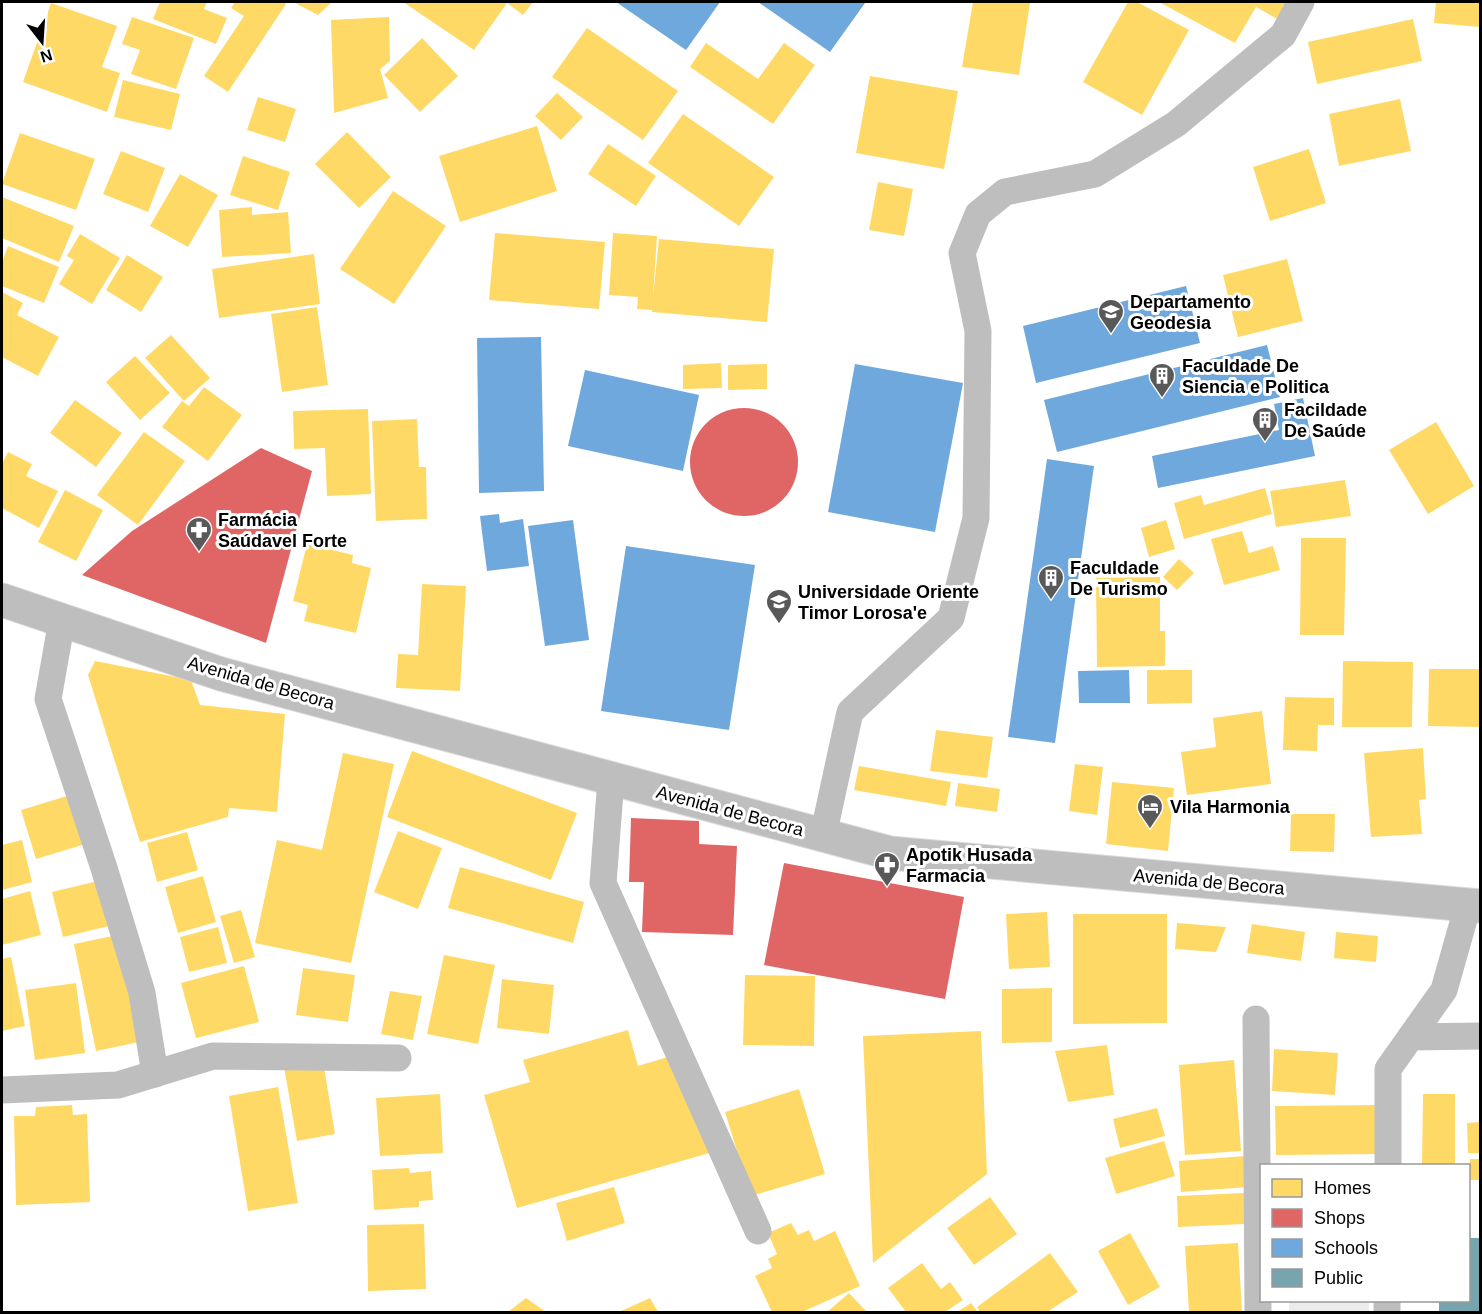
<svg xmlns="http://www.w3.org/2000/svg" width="1482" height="1314" viewBox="0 0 1482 1314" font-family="Arial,sans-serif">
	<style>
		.green { fill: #ececec }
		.homes { fill: #ffd966 }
		.shops { fill: #e06666 }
		.schools { fill: #6fa8dc }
		.public { fill: #76a5af }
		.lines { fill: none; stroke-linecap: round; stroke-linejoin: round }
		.primary-casing { stroke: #dbdbdb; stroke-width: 35 }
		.minor { stroke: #bebebe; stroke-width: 27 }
		.primary { stroke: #bebebe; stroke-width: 33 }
		.labels { text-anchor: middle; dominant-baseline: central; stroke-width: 6; stroke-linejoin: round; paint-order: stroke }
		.poi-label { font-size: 18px; font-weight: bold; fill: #000; stroke: #fff; text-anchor: start }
		.street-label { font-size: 18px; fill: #000; stroke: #fff }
	</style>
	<rect width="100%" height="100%" fill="#fff"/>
	<rect class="green" x="1289" y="1301" width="80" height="11"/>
	<g class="homes">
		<polygon points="160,2 207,2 204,9 227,18 216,44 153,19"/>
		<polygon points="235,2 283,2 286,4 228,92 204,76 244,16 231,8"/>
		<polygon points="293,2 332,2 318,15"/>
		<polygon points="403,2 533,2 523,15 507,3 474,50"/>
		<polygon points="973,2 1030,3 1019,75 962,67"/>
		<polygon points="1128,2 1137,2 1189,30 1142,115 1083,82"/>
		<polygon points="1159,2 1290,2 1279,20 1256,7 1235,43"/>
		<polygon points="1436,2 1480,2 1480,27 1434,23"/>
		<polygon points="51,3 117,26 102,67 120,73 107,112 23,82"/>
		<polygon points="132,17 194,38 176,89 131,74 140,50 122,44"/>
		<polygon points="389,17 390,61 380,69 388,98 334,113 331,20"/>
		<polygon points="1413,19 1422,61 1317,84 1308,42"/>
		<polygon points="587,28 678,91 643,140 552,77"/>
		<polygon points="422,38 458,76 420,112 384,75"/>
		<polygon points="706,43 758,79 784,43 815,65 773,124 690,67"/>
		<polygon points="870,76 958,91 944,169 856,153"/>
		<polygon points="123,80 180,94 171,130 114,117"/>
		<polygon points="557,93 583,117 561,140 535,116"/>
		<polygon points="258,97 296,109 285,142 247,130"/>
		<polygon points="1400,99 1411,151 1339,166 1329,114"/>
		<polygon points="683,114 774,177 739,226 648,163"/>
		<polygon points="537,126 557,191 460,222 439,156"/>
		<polygon points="347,132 391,177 359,208 315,164"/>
		<polygon points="20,133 95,159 76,210 2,184"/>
		<polygon points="608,144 656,176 636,206 588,174"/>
		<polygon points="1309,149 1326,203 1270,221 1253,167"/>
		<polygon points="121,151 165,168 148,212 103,194"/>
		<polygon points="243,156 290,172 278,210 230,195"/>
		<polygon points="180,174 218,195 188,247 150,226"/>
		<polygon points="878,182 913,189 904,236 869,230"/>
		<polygon points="393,191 446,226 394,304 340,269"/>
		<polygon points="2,197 74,226 59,262 2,238"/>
		<polygon points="252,207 252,215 288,212 291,253 222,257 219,210"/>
		<polygon points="495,233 605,242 599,309 489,300"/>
		<polygon points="613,233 657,236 653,297 659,239 774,249 767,322 652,312 652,310 637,309 638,297 609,295"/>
		<polygon points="80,234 120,258 92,304 59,284 74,260 67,256"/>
		<polygon points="8,246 59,267 44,303 2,286 2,262"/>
		<polygon points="314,254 320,304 219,318 212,269"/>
		<polygon points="127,255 163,277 141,312 106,290"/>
		<polygon points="1287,259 1303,321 1238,337 1223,275"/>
		<polygon points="2,292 23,303 17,315 59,337 38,376 2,357"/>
		<polygon points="317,307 328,385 282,392 271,314"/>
		<polygon points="171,335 210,378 184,401 145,358"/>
		<polygon points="135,356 170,393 140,420 106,382"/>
		<polygon points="721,363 722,388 683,389 683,365"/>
		<polygon points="767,364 767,389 728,390 728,365"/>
		<polygon points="204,387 242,415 208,461 162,427 182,401 189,406"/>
		<polygon points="75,400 122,433 96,467 50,433"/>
		<polygon points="368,409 371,494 327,496 325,448 294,449 293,411"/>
		<polygon points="417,419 419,467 426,467 427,519 376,521 372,421"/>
		<polygon points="1436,422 1474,486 1428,514 1389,450"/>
		<polygon points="144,432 185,461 138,525 97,495"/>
		<polygon points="8,452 32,464 26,476 58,491 39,528 2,508 2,464"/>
		<polygon points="1345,480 1351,516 1276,527 1270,491"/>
		<polygon points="1265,488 1272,514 1184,539 1174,503 1201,495 1204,505"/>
		<polygon points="65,490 103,510 76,561 38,542"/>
		<polygon points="1166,520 1175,549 1149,557 1141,528"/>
		<polygon points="1242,531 1249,553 1273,546 1280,570 1224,585 1211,539"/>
		<polygon points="1301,538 1346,538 1344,635 1300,635"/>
		<polygon points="307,544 353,555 352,563 371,568 356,633 304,621 308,605 293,601"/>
		<polygon points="1179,559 1194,573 1177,590 1163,577"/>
		<polygon points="1160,577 1160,631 1165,631 1165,666 1097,667 1096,578"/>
		<polygon points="422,584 466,586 460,691 396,688 398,654 418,655"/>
		<polygon points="95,661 191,680 200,705 285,714 277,812 229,808 228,817 140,842 88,675"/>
		<polygon points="1343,661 1413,662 1412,727 1342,727"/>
		<polygon points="1429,669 1480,669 1480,727 1428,726"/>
		<polygon points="1147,670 1192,670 1192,703 1147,704"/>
		<polygon points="1285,697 1334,698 1334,725 1318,725 1317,751 1283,750"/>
		<polygon points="1262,711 1271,784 1187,795 1181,752 1216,747 1213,718"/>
		<polygon points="936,730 993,737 987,778 930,771"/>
		<polygon points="1423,748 1426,799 1419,800 1422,834 1371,837 1364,753"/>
		<polygon points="412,751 577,813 551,880 387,817"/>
		<polygon points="343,753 394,764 351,963 255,943 277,840 322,850"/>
		<polygon points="1075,764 1103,767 1097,815 1069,811"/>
		<polygon points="859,766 951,782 946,806 854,790"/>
		<polygon points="1112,782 1174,788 1168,851 1106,844"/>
		<polygon points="958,783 1000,789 997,812 955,806"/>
		<polygon points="77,793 92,842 36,859 21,810"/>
		<polygon points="1291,814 1335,814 1334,852 1290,851"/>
		<polygon points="398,831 442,848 418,909 374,892"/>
		<polygon points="187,832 198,870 157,882 147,843"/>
		<polygon points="22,840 32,882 2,890 2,845"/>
		<polygon points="460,867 584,902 573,943 448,908"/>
		<polygon points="203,876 216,922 178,933 165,887"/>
		<polygon points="102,880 113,925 63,937 52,892"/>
		<polygon points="30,891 41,935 2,945 2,899"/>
		<polygon points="241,910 255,957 234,963 220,916"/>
		<polygon points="1047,912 1050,967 1009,969 1006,914"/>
		<polygon points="1073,914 1167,914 1167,1023 1073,1024"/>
		<polygon points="1177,923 1226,927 1216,952 1175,949"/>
		<polygon points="1252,924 1305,932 1301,961 1247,953"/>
		<polygon points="218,927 227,963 189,972 180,937"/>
		<polygon points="1336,932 1378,936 1376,962 1334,958"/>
		<polygon points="122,934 144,1041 96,1051 74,944"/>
		<polygon points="444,955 495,965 478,1044 427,1034"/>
		<polygon points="11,957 25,1026 2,1031 2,959"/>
		<polygon points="244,966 259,1022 196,1038 181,983"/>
		<polygon points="303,968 355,975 348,1022 296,1015"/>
		<polygon points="745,975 815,976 814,1046 743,1045"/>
		<polygon points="502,979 554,985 549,1034 497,1028"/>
		<polygon points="76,983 85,1053 35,1060 25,990"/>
		<polygon points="1052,988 1052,1042 1002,1043 1002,989"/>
		<polygon points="390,991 422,996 413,1040 381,1034"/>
		<polygon points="628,1030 638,1066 691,1050 720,1150 517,1208 484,1095 530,1082 523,1060"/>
		<polygon points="981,1031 987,1174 873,1263 863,1036"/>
		<polygon points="1107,1045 1114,1095 1068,1102 1055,1051"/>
		<polygon points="1274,1049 1338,1053 1335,1095 1272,1091"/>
		<polygon points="1234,1060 1241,1151 1185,1155 1179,1065"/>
		<polygon points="323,1061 335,1134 297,1141 284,1067"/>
		<polygon points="278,1087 298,1203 248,1211 229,1096"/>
		<polygon points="799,1089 825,1174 751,1196 725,1112"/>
		<polygon points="440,1094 443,1153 380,1156 376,1098"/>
		<polygon points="1423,1094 1455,1094 1455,1166 1422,1166"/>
		<polygon points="72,1105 73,1115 87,1114 90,1202 16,1205 14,1116 35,1116 36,1107"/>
		<polygon points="1380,1105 1380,1154 1276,1155 1275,1106"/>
		<polygon points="1157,1108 1165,1136 1120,1148 1113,1119"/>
		<polygon points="1480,1122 1480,1153 1468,1153 1467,1123"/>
		<polygon points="1164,1141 1175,1176 1116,1194 1105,1158"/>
		<polygon points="1245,1156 1247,1187 1181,1192 1179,1161"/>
		<rect x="1470" y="1159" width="10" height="21"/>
		<polygon points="409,1168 410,1173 431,1171 433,1200 419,1201 419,1207 374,1210 372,1170"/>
		<polygon points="614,1187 625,1223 567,1241 556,1203"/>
		<polygon points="1244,1193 1245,1224 1178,1227 1177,1196"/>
		<polygon points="990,1197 1017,1234 974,1265 947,1228"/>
		<polygon points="791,1223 798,1235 809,1230 814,1241 835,1231 860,1286 802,1312 772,1312 755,1276 772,1268 768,1259 777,1254 768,1233"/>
		<polygon points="424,1224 426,1289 368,1291 367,1225"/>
		<polygon points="1130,1233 1160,1287 1128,1305 1098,1251"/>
		<polygon points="1238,1243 1242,1312 1189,1312 1185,1246"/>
		<polygon points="1050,1253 1078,1292 1047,1312 980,1312 977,1307"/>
		<polygon points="922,1263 941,1289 950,1282 963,1300 945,1312 906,1312 888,1288"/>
		<polygon points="849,1293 867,1312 827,1312"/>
		<polygon points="526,1298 546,1312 508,1312"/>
		<polygon points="650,1298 658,1312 619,1312"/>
		<polygon points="971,1303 978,1312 957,1312"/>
	</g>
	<g class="shops">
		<circle cx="744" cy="462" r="54"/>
		<polygon points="261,448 312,471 266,643 82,575 132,531"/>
		<polygon points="631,818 699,821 699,844 737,846 733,935 642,932 644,882 629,882"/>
		<polygon points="784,863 964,897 945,999 764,965"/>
	</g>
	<g class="schools">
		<polygon points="616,2 720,2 686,50"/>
		<polygon points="758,2 863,2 865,3 830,52"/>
		<polygon points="1186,286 1200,343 1036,383 1023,326"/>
		<polygon points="541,337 544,491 479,493 477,338"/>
		<polygon points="1267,345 1280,397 1057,452 1044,400"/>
		<polygon points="855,364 963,383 935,532 828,512"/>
		<polygon points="585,370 699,395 683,471 568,446"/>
		<polygon points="1303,398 1315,456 1158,488 1152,456 1279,430 1274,404"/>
		<polygon points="1047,459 1094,466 1055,743 1008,737"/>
		<polygon points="499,514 500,523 523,519 529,566 487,571 480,516"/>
		<polygon points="573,520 589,640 545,646 528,526"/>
		<polygon points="626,546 755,565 729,730 601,711"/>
		<polygon points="1129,670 1130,703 1079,703 1078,671"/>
	</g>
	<polygon class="public" points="1468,1238 1480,1238 1480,1312 1439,1312 1439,1300 1468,1300"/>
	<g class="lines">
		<defs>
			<polyline id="primary" points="2,600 221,674 890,853 1480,906"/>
		</defs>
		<use href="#primary" class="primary-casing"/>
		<g class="minor">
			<polyline points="62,620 48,699 104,868 142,993 155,1074"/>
			<polyline points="611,779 603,883 758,1231"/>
			<polyline points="823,836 850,712 951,618 976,518 978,331 962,253 978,214 1005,192 1095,174 1176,124 1283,35 1301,2"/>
			<polyline points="1256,1019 1258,1312"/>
			<polyline points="1411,1037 1480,1036"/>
			<polyline points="2,1090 118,1085 213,1056 398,1058"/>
			<polyline points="1388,1166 1388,1069 1444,990 1468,905"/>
			<polyline points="1387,1312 1387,1300"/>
		</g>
		<use href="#primary" class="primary"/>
	</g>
	<defs>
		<symbol id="university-pin" viewBox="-11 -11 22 30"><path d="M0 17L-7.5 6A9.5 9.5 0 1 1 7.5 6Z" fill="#595959" stroke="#fff"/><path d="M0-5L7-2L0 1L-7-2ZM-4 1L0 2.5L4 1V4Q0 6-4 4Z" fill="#fff"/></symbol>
		<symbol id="building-pin" viewBox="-11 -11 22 30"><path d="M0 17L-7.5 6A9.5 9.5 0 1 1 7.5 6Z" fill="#595959" stroke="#fff"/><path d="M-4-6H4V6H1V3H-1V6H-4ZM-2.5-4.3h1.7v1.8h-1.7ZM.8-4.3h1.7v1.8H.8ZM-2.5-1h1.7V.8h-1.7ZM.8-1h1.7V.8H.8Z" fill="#fff"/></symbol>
		<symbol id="pharmacy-pin" viewBox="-11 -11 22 30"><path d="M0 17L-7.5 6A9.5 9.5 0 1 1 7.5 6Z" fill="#595959" stroke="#fff"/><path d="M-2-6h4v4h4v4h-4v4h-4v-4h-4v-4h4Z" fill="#fff"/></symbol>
		<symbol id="hotel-pin" viewBox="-11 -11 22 30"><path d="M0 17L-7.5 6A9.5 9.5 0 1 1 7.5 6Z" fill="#595959" stroke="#fff"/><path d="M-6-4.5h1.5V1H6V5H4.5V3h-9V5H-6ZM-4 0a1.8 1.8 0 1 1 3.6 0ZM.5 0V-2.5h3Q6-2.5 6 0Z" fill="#fff"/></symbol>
	</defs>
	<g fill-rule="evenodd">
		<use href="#university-pin" x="1096" y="297" width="30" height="40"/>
		<use href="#building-pin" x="1147" y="361" width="30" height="40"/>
		<use href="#building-pin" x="1250" y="405" width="30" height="40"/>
		<use href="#pharmacy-pin" x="184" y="515" width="30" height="40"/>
		<use href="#building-pin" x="1036" y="563" width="30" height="40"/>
		<use href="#university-pin" x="764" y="587" width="30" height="40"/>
		<use href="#hotel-pin" x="1135" y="792" width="30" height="40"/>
		<use href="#pharmacy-pin" x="872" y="850" width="30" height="40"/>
	</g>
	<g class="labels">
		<g class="poi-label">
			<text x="1130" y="302">Departamento<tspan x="1130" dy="21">Geodesia</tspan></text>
			<text x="1182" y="366">Faculdade De<tspan x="1182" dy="21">Siencia e Politica</tspan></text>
			<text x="1284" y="410">Facildade<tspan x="1284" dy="21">De Saúde</tspan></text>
			<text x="218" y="520">Farmácia<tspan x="218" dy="21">Saúdavel Forte</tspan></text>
			<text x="1070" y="568">Faculdade<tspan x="1070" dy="21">De Turismo</tspan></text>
			<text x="798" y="592">Universidade Oriente<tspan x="798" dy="21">Timor Lorosa'e</tspan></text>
			<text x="1170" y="807">Vila Harmonia</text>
			<text x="906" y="855">Apotik Husada<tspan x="906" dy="21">Farmacia</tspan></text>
		</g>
		<g class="street-label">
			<text transform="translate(261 683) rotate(16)">Avenida de Becora</text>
			<text transform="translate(730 811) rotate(15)">Avenida de Becora</text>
			<text transform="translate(1209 882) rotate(5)">Avenida de Becora</text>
		</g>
	</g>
	<rect width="1482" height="1314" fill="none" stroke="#000000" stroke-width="6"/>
	<rect x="1260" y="1164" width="210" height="138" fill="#ffffff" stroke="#999999" stroke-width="1.5"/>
	<rect x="1272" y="1179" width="30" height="18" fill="#ffd966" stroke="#999999" stroke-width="1.5"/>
	<text x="1314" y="1194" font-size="18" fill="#000000">Homes</text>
	<rect x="1272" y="1209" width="30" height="18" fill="#e06666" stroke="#999999" stroke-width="1.5"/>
	<text x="1314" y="1224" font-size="18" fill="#000000">Shops</text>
	<rect x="1272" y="1239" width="30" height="18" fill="#6fa8dc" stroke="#999999" stroke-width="1.5"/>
	<text x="1314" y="1254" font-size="18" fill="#000000">Schools</text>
	<rect x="1272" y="1269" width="30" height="18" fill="#76a5af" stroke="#999999" stroke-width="1.5"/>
	<text x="1314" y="1284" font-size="18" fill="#000000">Public</text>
	<g transform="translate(42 42) rotate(163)" stroke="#ffffff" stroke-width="4.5" paint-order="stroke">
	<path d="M0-4.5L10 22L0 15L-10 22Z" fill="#000000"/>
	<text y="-9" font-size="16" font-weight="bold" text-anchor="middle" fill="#000000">N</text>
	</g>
</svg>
